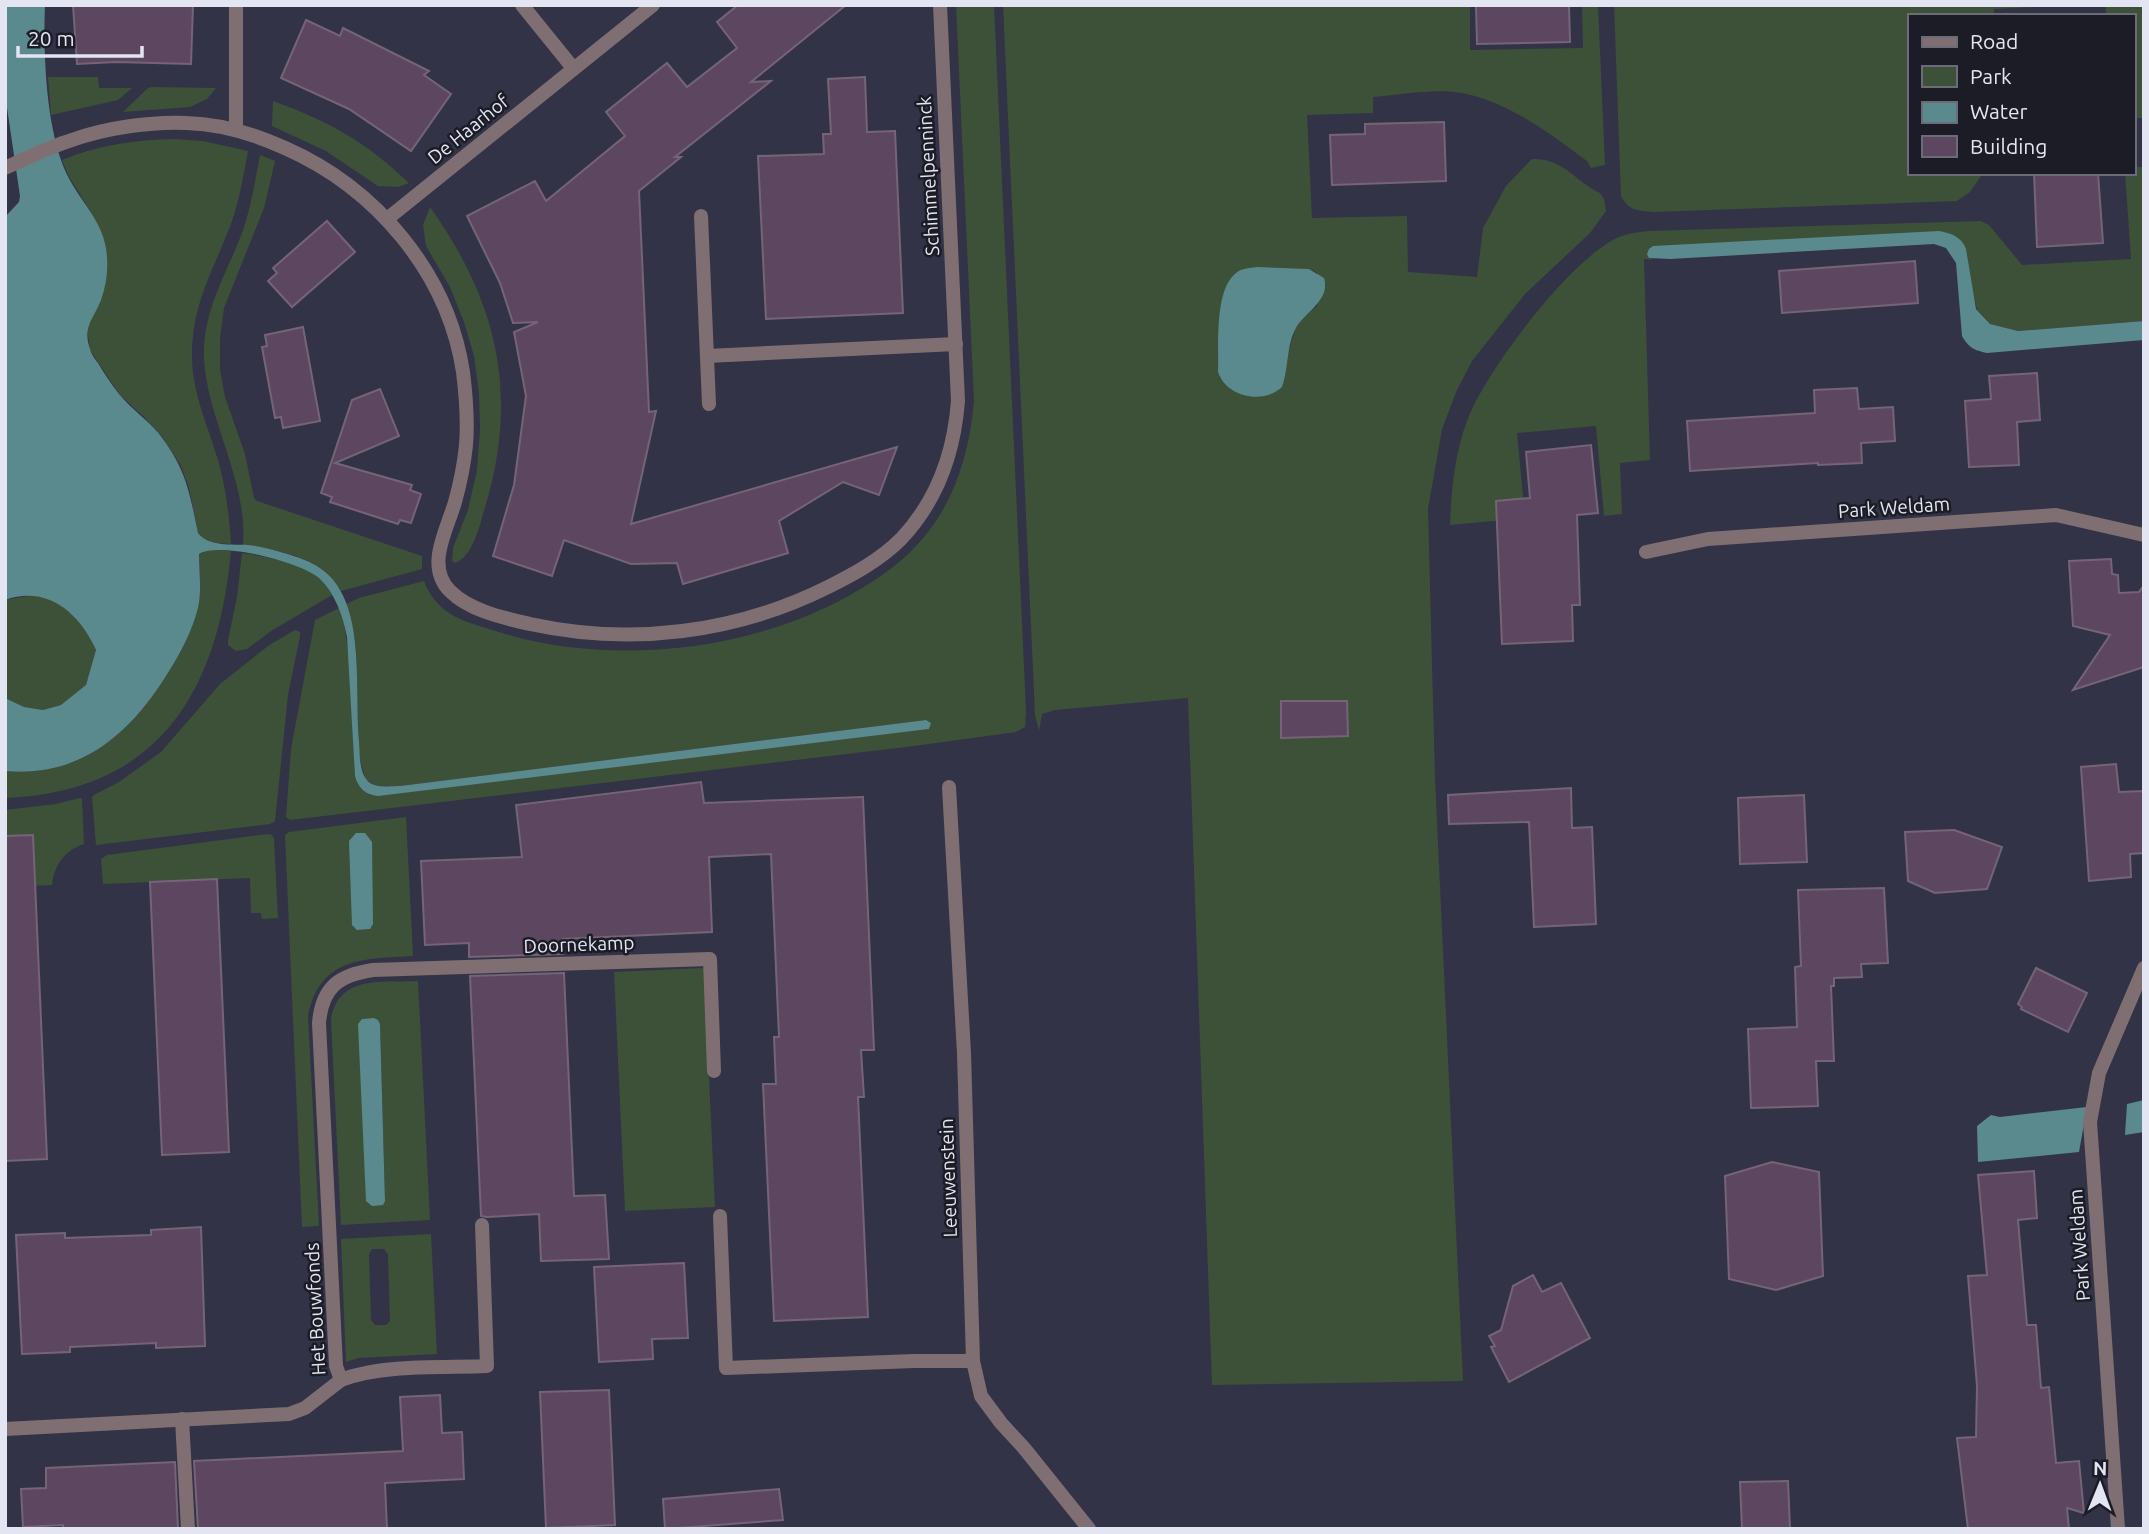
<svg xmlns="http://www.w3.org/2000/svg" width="2149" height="1534" viewBox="0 0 2149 1534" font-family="Ubuntu,sans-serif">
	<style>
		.green { fill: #3d5138; fill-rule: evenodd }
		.water { fill: #5b8a8e }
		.building { fill: #5d4660; stroke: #756477; stroke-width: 2 }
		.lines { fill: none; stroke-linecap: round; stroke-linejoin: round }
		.service { stroke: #806f72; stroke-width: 14 }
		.minor { stroke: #806f72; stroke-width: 14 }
		.labels { text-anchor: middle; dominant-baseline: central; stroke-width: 5; stroke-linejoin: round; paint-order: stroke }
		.street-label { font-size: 19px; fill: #e3e5f2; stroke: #1b1c25 }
	</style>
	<rect width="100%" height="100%" fill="#323347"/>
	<g class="green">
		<path d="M956,5H994L1026,712L1025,727L1016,732L914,746L290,820L286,817L291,749L315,620L339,608L344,623L349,658L355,776L370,795L929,729L931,723L926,720L400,786H376L366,780C350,737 361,687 355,642C353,629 349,617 346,604L359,598L424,581C437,616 466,622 499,632C624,671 788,648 893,567C947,525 968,467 974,401Z"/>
		<path d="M1003,5H1470V50L1583,48L1582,5H1598L1605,165L1591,168L1587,161C1547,131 1495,92 1443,91C1420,91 1396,95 1373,97V113L1307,115L1312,218L1407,216L1408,272L1477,277L1483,228L1506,186L1532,159C1564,158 1574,181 1600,193L1604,199L1606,211L1590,233L1525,294L1472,361L1457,390L1442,429L1428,509L1435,779L1463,1381L1212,1385L1188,698L1055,710L1042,714L1039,731L1035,715ZM1258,267L1309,269L1316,272L1326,285L1316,307L1304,316L1296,328L1288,352L1226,385L1220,378L1218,372Z"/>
		<path d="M1614,5H2077L1994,9V16H1909V173H1983L1970,192L1957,201L1654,212C1637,210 1630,212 1621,196Z"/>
		<polygon points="2106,5 2144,5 2144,118 2133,118 2133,16 2106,16"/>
		<polygon points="48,77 98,77 99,88 132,88 118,100 51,115"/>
		<polygon points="152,87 216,88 207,99 190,107 123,112 148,88"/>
		<path d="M273,101C330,122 365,141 409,183L398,187L378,186L326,151L272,126Z"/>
		<path d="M174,139L203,141L248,151C243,177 239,204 229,229C211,275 192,305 192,356C192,393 208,426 218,460C226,488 229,515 231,544C218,543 207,544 198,533L189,488L181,466L163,438L144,417L120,395L90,350L87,326L100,303L91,212L68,175L62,160C98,145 135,140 174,139Z"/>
		<path d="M260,155L275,161L264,208L224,308L220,338V370L225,397L245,454L254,498L257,501L422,556V569L341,591C319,554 282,552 243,545C248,480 208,423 204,359C202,312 226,275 242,233C251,208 255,181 260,155Z"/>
		<path d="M2133,167H2144V321L2018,331L1990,324L1977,309L1958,237L1649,258L1654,260L1644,259L1650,460L1620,463L1622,514L1604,516L1596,426L1517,433L1525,518L1450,525C1451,492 1455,452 1467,421C1484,373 1575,252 1622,236C1630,233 1640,232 1649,231L1981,221L1989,225L2022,265L2131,259L2125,173H2133Z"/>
		<path d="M430,207C499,304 520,398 483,514C479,529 471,558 455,563L452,561L453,548L468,510L477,470L480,429L479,393L474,356L464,322L450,287L426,246L423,225Z"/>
		<path d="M217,549L231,551C218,693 158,792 5,798V771C79,778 129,735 166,676C179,656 192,632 198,608C202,591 199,571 199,554L210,550Z"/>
		<path d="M242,553C266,557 298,561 318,577C324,582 328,589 332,595L271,631L247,649L236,651L228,645V640L237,597Z"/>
		<path d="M28,596C34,596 40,596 46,597C68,602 87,631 96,650L86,686L61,705L43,710L24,707L5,698V600Z"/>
		<polygon points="295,630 300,632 300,636 288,695 275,821 270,824 96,845 92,797 94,795 119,782 161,752 220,684 268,646"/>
		<path d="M80,798L82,799L84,844C65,850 54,865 52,885L5,887V810L56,804Z"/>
		<path d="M406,817L413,956C363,959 320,957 308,1016L319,1226L302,1227L285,835L289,832ZM372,842L370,929L357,930Z"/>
		<polygon points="268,834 272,835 274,839 278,918 262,919 261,913 251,913 250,878 103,884 101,859 107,855"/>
		<polygon points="704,968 715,1207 625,1211 614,972"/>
		<path d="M418,981L430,1220L341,1225L331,1020C338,974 383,983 418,981ZM374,1018L378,1020L380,1025L385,1201L362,1019Z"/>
		<path d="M431,1234L437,1354L358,1358L346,1362L341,1239ZM372,1249H384L388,1254L390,1321L386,1325H375L371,1320L369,1254Z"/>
	</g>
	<g class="water">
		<path d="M5,5H45C43,53 46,124 64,168C77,200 106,221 107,258C108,272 106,286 101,300C94,319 82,326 90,349C91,354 95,359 98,363C104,373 111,384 119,394C132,410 151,422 163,439C187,472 190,495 198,533C209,547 232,544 248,545C260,546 273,550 284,553C313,561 333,571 345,600C362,641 355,698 359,742C360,754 359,769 366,779C372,789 390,786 400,786L926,720L931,723L929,729L378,796C366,795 358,788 355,776L347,637C343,616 335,593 319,578C301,562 219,541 199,554C199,571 202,591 198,608C192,632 179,656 166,676C129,735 79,778 5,771V698L24,707L43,710L61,705L86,685L96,650C79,613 48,585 5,600V217L19,202L20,196L5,94Z"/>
		<path d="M1939,231C1952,234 1961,236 1966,249L1976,309L1990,324L2018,331L2144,321V340L1987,353C1974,350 1969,348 1962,336L1956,263L1946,248L1934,244L1670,259L1649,258L1647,254L1649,249L1653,246Z"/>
		<path d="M1258,267L1309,269L1324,278C1331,300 1305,312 1296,328C1286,346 1289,368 1282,387C1263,405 1226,397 1218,372C1219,346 1214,290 1236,273C1242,268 1250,268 1258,267Z"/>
		<polygon points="356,833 365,833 372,842 373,924 370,929 357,930 352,925 349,841"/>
		<polygon points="374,1018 378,1020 380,1024 385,1201 383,1205 372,1206 366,1201 358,1024 362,1019"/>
		<polygon points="2144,1100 2144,1132 2125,1135 2127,1104"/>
		<polygon points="2087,1107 2079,1152 1978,1162 1977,1126 1991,1115 2000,1117"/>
	</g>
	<g class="building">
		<polygon points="73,5 193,5 191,64 116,62 77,64"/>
		<polygon points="738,5 846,5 751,82 771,81 675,157 681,157 639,191 649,412 656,411 631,524 897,447 879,495 843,482 779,521 788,553 683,584 677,563 631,564 564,540 552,576 493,556 514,485 526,396 514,332 538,322 513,323 500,283 467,216 535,181 546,201 625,136 606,112 667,63 687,87 737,48 717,22"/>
		<polygon points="1476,5 1569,5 1570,42 1477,44"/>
		<polygon points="306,20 340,36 343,28 429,71 424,75 451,94 411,151 349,109 281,78"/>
		<polygon points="865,77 867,132 895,131 903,313 766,319 758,156 824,154 823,134 831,134 828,79"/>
		<polygon points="1444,122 1446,181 1332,185 1330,135 1365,134 1365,124"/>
		<polygon points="2034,173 2098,173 2103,243 2037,247"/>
		<polygon points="327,221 355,252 292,307 268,281 277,273 273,268"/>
		<polygon points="1915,261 1918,303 1782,313 1779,271"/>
		<polygon points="303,327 320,421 283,428 281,417 275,418 262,347 267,346 265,335"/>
		<polygon points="2037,373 2040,420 2017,422 2019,465 1969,467 1965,401 1991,399 1989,376"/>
		<polygon points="1857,388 1859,409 1893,407 1895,441 1861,443 1862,463 1818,465 1818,463 1690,471 1687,421 1815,413 1814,390"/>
		<polygon points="380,389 399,436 335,463 412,485 410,490 421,494 411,523 400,520 398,524 355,510 330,502 332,497 321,493 352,400"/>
		<polygon points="1591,445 1598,513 1577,515 1580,605 1572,605 1573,641 1502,644 1496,501 1530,498 1526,452"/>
		<polygon points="2111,559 2112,574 2118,575 2119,593 2139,592 2144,585 2144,667 2073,690 2110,635 2073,626 2069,561"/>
		<polygon points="1281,701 1347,701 1348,736 1281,738"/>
		<polygon points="2116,764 2119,792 2144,791 2144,853 2130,854 2131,877 2089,881 2081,767"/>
		<polygon points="701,782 704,803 863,797 874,1050 861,1050 864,1097 858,1097 868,1317 774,1321 763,1084 776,1084 774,1037 779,1037 771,854 709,857 712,932 563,939 563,954 469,957 469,943 425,945 421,861 522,857 516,805"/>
		<polygon points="1571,788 1572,828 1592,827 1596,924 1534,927 1529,822 1449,824 1448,795"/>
		<polygon points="1804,795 1807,862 1740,864 1738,798"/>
		<polygon points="1954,830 2002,847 1987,889 1935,893 1908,881 1905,832"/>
		<polygon points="33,835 47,1159 5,1161 5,836"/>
		<polygon points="217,879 229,1152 162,1155 150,882"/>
		<polygon points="1884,888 1888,963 1861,964 1862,977 1834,978 1834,986 1831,986 1834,1061 1816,1061 1818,1106 1751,1108 1748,1029 1797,1027 1795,967 1801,966 1798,890"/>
		<polygon points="2036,968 2087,993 2068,1032 2021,1009 2022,1007 2018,1004"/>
		<polygon points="564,973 574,1196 605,1195 609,1259 541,1261 539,1214 487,1217 481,1216 470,976"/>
		<polygon points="1772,1162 1819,1172 1823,1276 1776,1290 1729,1279 1725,1176"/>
		<polygon points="2034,1171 2037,1218 2018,1220 2027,1325 2036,1325 2041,1388 2049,1387 2056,1463 2079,1461 2084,1513 2067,1508 2069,1529 1968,1529 1957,1438 1976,1437 1977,1386 1968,1276 1987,1275 1978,1175"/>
		<polygon points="201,1227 205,1346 156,1348 156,1343 70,1347 70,1352 22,1354 16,1235 65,1233 65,1238 151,1235 151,1230"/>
		<polygon points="684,1263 688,1338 652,1339 653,1359 599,1362 594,1267"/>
		<polygon points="1533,1275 1542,1292 1561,1283 1590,1338 1509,1382 1491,1347 1495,1346 1489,1336 1501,1330 1513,1286"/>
		<polygon points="609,1390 615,1525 546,1528 540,1392"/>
		<polygon points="440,1395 442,1433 462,1432 464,1479 385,1483 387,1529 198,1529 194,1461 403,1451 400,1397"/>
		<polygon points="175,1462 178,1529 63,1529 63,1525 23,1527 21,1489 46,1488 46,1468"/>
		<polygon points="1788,1481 1790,1529 1742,1529 1740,1482"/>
		<polygon points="779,1489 783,1520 665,1529 663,1499"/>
	</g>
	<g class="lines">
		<g class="service">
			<path d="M341,1380C381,1364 444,1368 487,1366L482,1225"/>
			<polyline points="182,1419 188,1529"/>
		</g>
		<g class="minor">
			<polyline points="236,5 236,130"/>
			<polyline points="522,5 573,68"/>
			<path d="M5,168C27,158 49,147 72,140C105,128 153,121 187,123C222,124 254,134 285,148C376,188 448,273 463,372C466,396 468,421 466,445C464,465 460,484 455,502C447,530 425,566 450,591C470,611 504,618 530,624C631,646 736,633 828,587C854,574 880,560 901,539C937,501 954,453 958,401L940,5"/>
			<polyline points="701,216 709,404"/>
			<polyline points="387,219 653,5"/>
			<polyline points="707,356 956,344"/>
			<polyline points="1646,552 1708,539 2056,515 2144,535"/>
			<polyline points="949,787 964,1053 973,1361 981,1396 1001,1423 1024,1448 1089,1529"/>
			<polyline points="720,1216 726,1368 914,1361 973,1361"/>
			<path d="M5,1429L289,1414L305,1408L341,1380L336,1366L319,1023C322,987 339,975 373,970L710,959L714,1071"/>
			<polyline points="2118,1529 2090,1122 2099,1073 2144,968"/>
		</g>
	</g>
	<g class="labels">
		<g class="street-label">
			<text transform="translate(468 129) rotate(-39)">De Haarhof</text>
			<text transform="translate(928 176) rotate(-93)">Schimmelpenninck</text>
			<text transform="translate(1894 507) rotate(-4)">Park Weldam</text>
			<text transform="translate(579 944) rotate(-2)">Doornekamp</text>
			<text transform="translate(948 1178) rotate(-92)">Leeuwenstein</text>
			<text transform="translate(2079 1245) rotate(-94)">Park Weldam</text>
			<text transform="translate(315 1309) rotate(-93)">Het Bouwfonds</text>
		</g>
	</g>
	<rect width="2149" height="1534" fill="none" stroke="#e3e5f2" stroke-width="14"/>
	<rect x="1908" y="14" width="228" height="161" fill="#1b1c25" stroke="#6b6c77" stroke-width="2"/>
	<rect x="1922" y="37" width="35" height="10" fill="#806f72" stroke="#6b6c77" stroke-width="2"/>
	<text x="1970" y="49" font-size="21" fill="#e3e5f2">Road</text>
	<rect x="1922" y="66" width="35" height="21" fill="#3d5138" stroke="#6b6c77" stroke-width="2"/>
	<text x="1970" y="84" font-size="21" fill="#e3e5f2">Park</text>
	<rect x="1922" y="102" width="35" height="21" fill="#5b8a8e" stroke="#6b6c77" stroke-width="2"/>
	<text x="1970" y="119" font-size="21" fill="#e3e5f2">Water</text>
	<rect x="1922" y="136" width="35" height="21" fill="#5d4660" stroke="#6b6c77" stroke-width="2"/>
	<text x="1970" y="154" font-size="21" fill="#e3e5f2">Building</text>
	<g transform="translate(2100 1485) rotate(1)" stroke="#1b1c25" stroke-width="5" paint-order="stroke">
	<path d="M0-5L12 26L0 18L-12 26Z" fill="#e3e5f2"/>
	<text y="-10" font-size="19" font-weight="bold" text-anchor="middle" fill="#e3e5f2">N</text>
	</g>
	<path d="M18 46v10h124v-10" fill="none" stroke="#e3e5f2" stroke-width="3.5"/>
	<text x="28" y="46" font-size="21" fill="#e3e5f2" stroke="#1b1c25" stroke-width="5" paint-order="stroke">20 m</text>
</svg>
